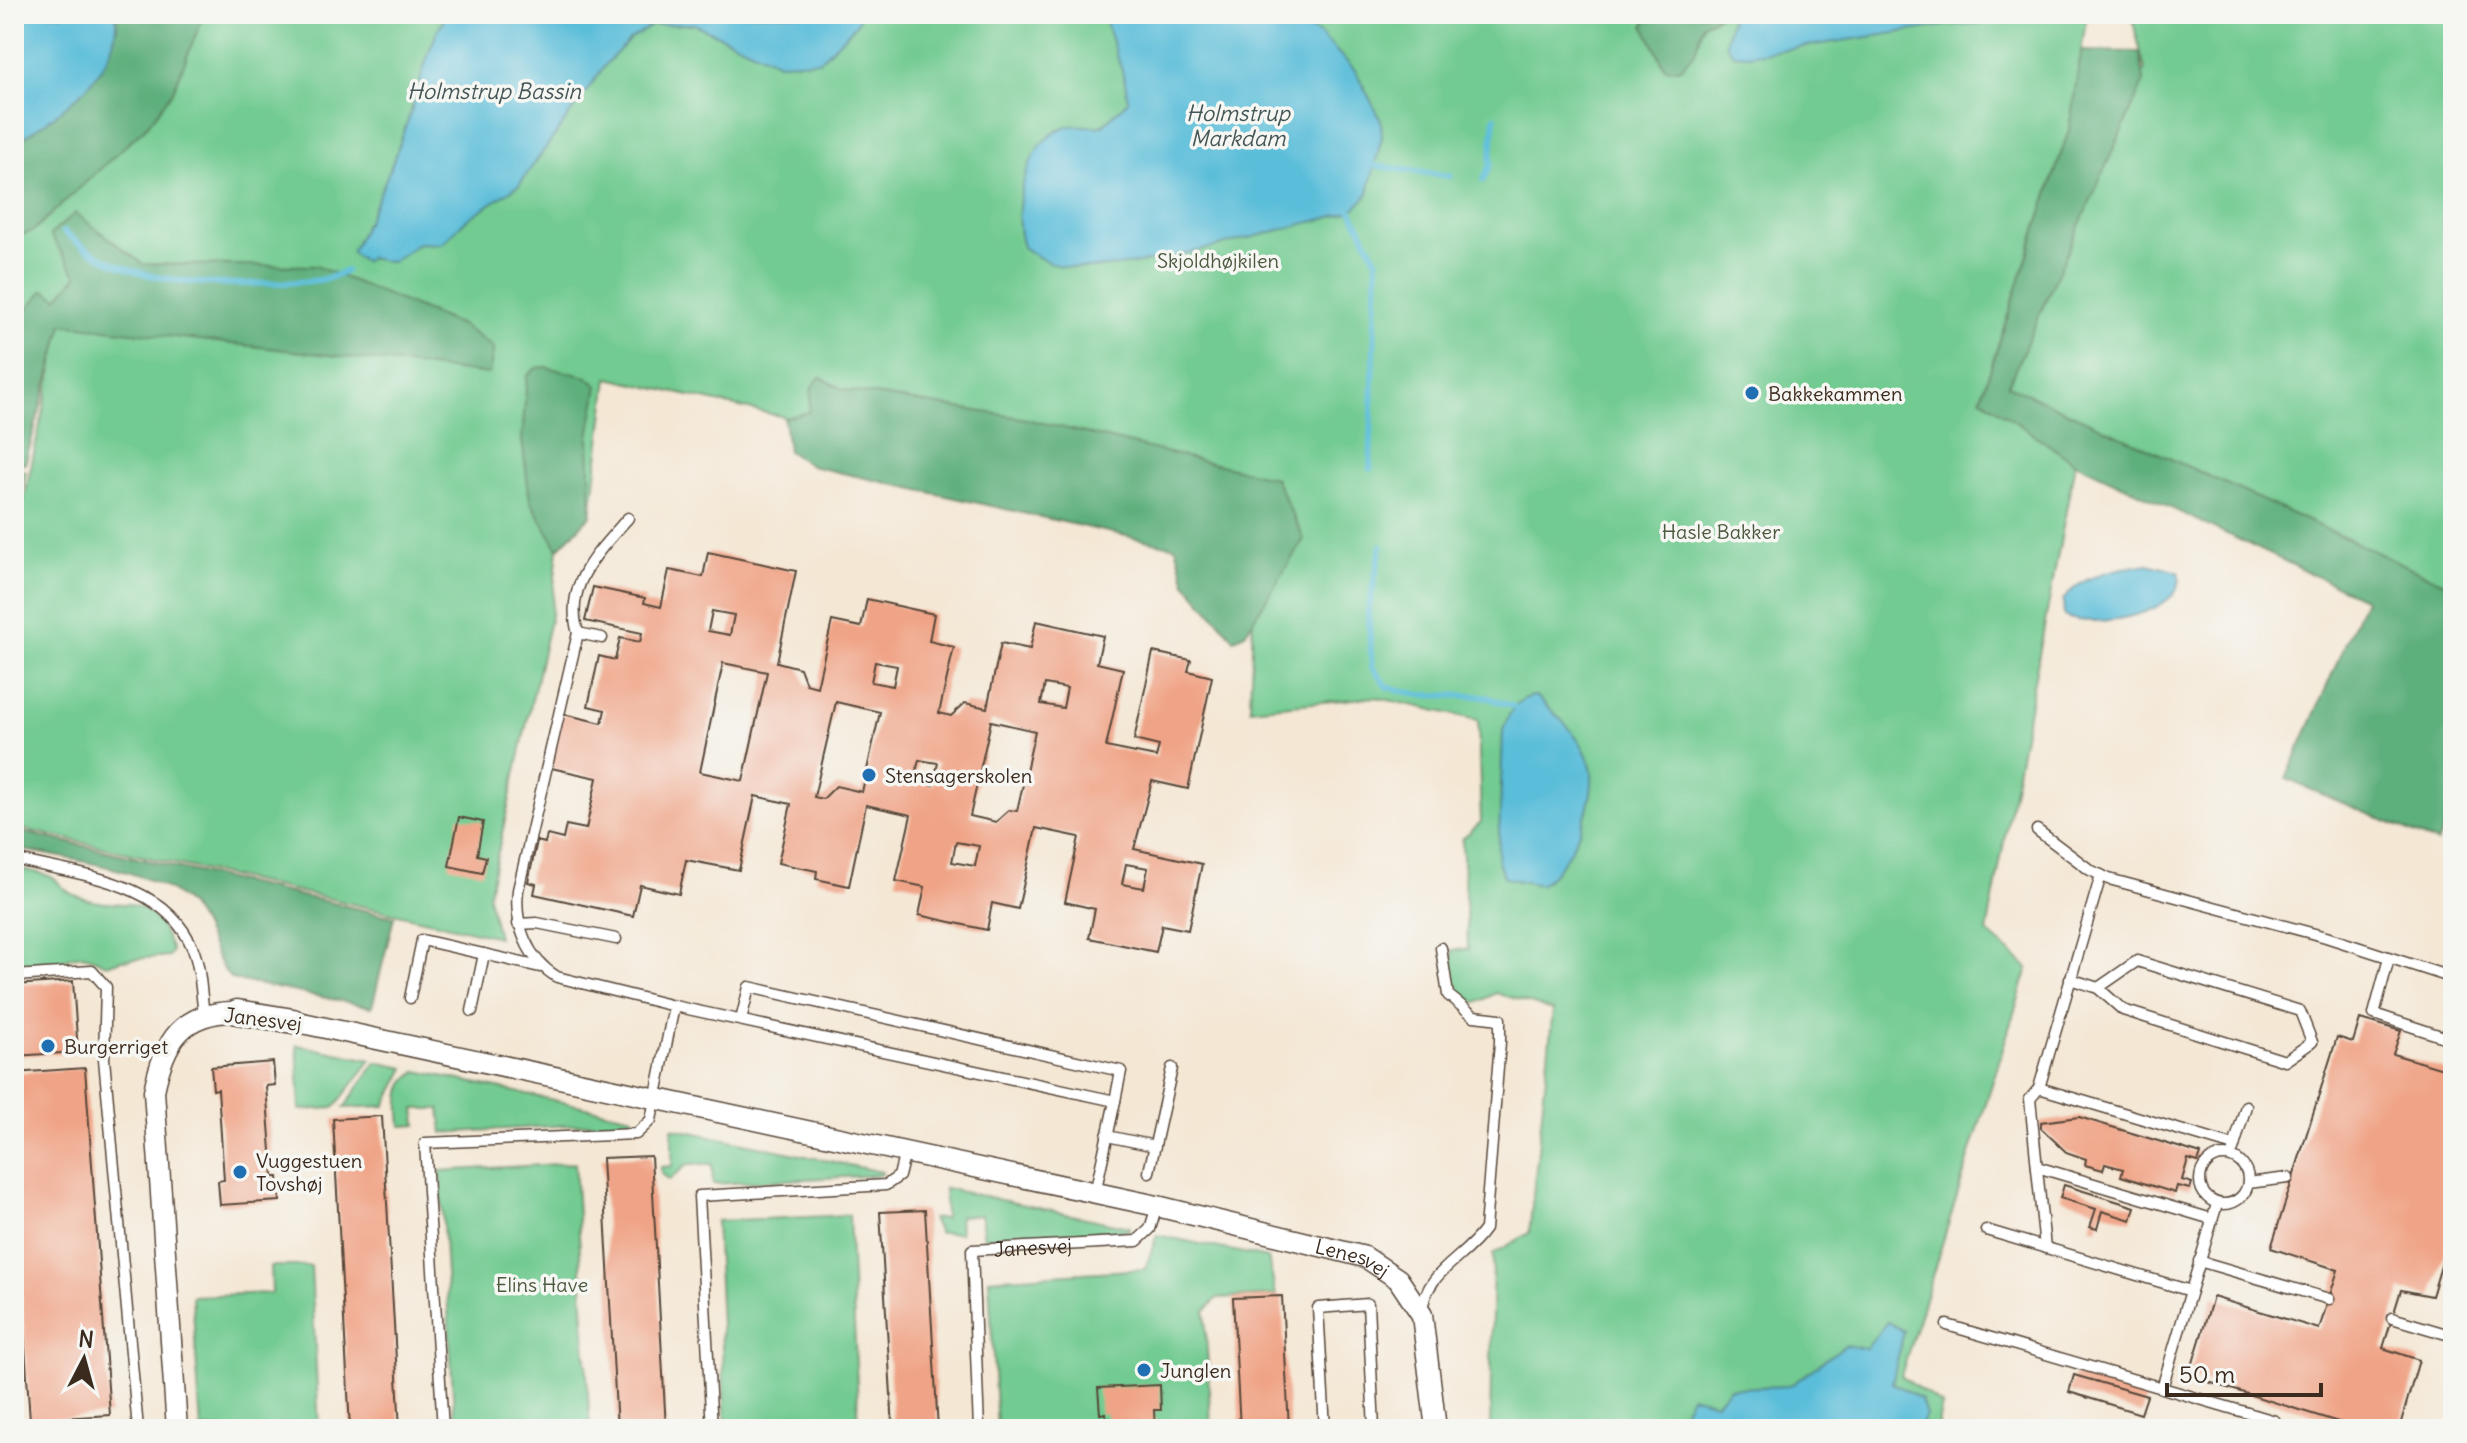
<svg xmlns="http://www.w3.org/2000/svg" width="2467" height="1443" viewBox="0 0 2467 1443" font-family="Delius,sans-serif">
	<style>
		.green { fill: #72cb91; stroke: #567a58; stroke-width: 2 }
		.forest { fill: #5daf7b; stroke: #4c6c4c; stroke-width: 2 }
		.water { fill: #5abdd9; stroke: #4a747c; stroke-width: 2 }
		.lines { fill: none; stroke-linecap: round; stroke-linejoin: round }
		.stream { stroke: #5abdd9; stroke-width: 6 }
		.building { fill: #f0a487; fill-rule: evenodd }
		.service-casing { stroke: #574639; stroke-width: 13 }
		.minor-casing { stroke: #574639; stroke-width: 23 }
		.tertiary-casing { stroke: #574639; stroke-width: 27 }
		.service { stroke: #fff; stroke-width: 10 }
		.minor { stroke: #fff; stroke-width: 20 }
		.tertiary { stroke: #fff; stroke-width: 24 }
		.poi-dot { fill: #1f6fb2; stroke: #f6f6f2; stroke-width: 3 }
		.labels { text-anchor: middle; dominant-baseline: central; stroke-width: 7; stroke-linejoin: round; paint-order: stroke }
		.park-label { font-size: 20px; fill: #4c5a40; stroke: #f6f6f2 }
		.poi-label { font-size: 20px; fill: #3b2a1e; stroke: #f6f6f2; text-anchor: start }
		.street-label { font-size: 20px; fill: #3b2a1e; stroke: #f6f6f2 }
		.water-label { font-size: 22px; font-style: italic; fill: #445656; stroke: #f6f6f2 }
	</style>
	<rect width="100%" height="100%" fill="#f6f6f2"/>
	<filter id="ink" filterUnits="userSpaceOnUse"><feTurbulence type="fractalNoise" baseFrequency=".0125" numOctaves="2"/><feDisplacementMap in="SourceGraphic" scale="16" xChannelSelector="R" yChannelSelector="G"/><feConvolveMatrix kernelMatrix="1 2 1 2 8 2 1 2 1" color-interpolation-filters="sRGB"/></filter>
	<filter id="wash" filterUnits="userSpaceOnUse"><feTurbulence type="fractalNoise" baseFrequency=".006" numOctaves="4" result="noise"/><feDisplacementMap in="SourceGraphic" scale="32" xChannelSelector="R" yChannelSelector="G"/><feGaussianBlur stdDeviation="1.8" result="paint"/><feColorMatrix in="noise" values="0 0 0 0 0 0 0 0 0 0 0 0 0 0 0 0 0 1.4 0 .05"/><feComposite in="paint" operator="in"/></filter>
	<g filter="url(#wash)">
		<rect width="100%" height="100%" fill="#f4e7d4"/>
		<g class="green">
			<path d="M14,14H2087L2069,130L1981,397L2075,463L1987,932L2028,968L1901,1376L1942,1405L1937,1429H1490L1493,1254L1529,1233L1553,1010L1496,993L1477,1003C1450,993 1453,975 1452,950L1468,949L1462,839L1481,822L1478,720L1375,697L1250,709L1256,521L608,378L591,515L558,549L551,615L488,896L498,937L14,827V546L62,323L14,314Z"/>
			<polygon points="2131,14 2453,14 2453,589 2005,389 2145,69"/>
			<polygon points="14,469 26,471 14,532"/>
			<path d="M17,868C28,871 43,872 53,878C60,883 65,891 72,894C121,917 146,881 172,951L169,956L121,960L107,965C76,947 75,959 46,965C36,968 24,967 14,968Z"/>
			<polygon points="297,1045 371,1060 334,1108 300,1110"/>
			<polygon points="376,1062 405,1068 385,1106 344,1108"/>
			<path d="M418,1071L633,1117V1121L443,1133L440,1109H415L417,1125L401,1126C399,1106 396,1081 418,1071Z"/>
			<polygon points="672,1128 882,1172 881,1175 713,1184 712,1164 688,1164 669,1180 661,1173 661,1167 672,1166"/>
			<polygon points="575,1163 590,1429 455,1429 440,1171"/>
			<polygon points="944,1188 1129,1227 1129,1230 984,1238 981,1215 959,1216 960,1233 939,1233 932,1219 945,1218"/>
			<polygon points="849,1215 859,1429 726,1429 716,1221"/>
			<polygon points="1157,1235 1268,1258 1276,1295 1217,1298 1205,1311 1211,1429 997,1429 989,1279 1145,1269"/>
			<polygon points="271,1266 311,1266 319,1429 201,1429 192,1296 272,1293"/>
		</g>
		<g class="forest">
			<polygon points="116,14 204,14 173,91 148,125 33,231 14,238 14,144 46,122 117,28"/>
			<polygon points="1648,14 1722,14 1703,24 1695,52 1680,69 1665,68 1644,26"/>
			<polygon points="2081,51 2140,52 2144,81 2008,385 2453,587 2453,808 2437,843 2286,779 2365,599 2075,463 1981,398 2069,130"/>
			<polygon points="75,213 143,264 316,266 461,325 494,348 489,374 63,324 25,464 14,462 14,335 18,319 44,290 58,298 77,276 50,235"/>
			<polygon points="546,367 587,377 598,386 589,436 591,515 558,549 530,501 522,440 527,376 536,368"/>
			<polygon points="820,377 844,390 1022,418 1275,478 1304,539 1244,635 1234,639 1186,583 1176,547 811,466 788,451 784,418 809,412 812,387"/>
			<path d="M14,830L394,917L372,1007L231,979C213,959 209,930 192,909C160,868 63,859 14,848Z"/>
		</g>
		<g class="water">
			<path d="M30,14H116C121,75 58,114 14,144V24Z"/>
			<path d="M447,14H861L856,25L819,61L779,63L694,24L653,25L630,39L607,63L519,185L466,220L442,244L419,243L392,262L369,258L364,262L351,252C376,207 394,162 410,114C422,79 427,46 447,14Z"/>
			<path d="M1104,14H1281L1320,34L1355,70L1381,120L1382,137L1367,196L1352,211L1328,218C1259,233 1127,278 1061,266C1046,263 1035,256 1023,247C1011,211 1024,142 1065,127C1076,123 1090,128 1102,126L1128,101C1126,71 1110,44 1104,14Z"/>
			<polygon points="1735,14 1764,14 1767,19 1787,14 2021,14 2009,22 1949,25 1748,55 1733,54 1726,43 1731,17"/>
			<path d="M2148,564L2179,572C2189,614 2091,630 2064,616L2063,600C2083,573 2117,569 2148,564Z"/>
			<path d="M1536,696C1557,716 1580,734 1590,763C1601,796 1569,868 1540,885L1505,878L1498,863L1503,731C1508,714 1516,697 1536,696Z"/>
			<polygon points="1887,1322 1904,1331 1892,1383 1921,1399 1926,1415 1920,1429 1673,1429 1691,1396 1716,1403 1729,1388 1790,1386 1845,1345 1866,1349"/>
		</g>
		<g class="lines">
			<g class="stream">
				<polyline points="1376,166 1450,176"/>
				<polyline points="1483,180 1490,165 1495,117"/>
				<polyline points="1352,211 1377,261 1370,469"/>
				<path d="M64,232C124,283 198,287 274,283C299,282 324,283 346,271"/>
				<polyline points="1381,546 1368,612 1372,667 1387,687 1420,695 1483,696 1514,707"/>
			</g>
		</g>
		<g id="blocks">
			<g class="building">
				<path d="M708,552L796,571L777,662L800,668L806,684L817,687L832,621L861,627L867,599L934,614L929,641L954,647L939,713L951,716L965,703L987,708L1001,643L1030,649L1036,621L1103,636L1097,663L1123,669L1106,747L1156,757L1159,746L1134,740L1153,652L1191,660L1188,671L1212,677L1188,789L1152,781L1134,849L1202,864L1188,930L1162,925L1156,952L1089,938L1095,909L1065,902L1079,837L1036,828L1018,909L992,903L987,930L919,915L925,887L896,881L911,815L866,805L849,886L816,879L817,871L778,863L791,804L755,796L739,870L686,860L679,894L640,885L633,916L534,894L536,884L528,882L537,841L545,843L547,835L563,839L566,825L586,829L597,778L551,768L563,714L602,723L605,710L588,706L599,656L615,660L620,638L640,642L642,633L585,621L593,587L645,598L644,603L661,607L669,570L703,577ZM712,611L734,615L730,635L708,631ZM875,662L897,666L893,686L871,682ZM723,663L767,672L743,781L700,772ZM1045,684L1067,688L1063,708L1041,704ZM836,702L880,712L862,792L836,786L823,799L814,797ZM991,721L1035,731L1017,811L1009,810L996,822L970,816ZM919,760L938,763L933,785L914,780ZM956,842L979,846L975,866L952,862ZM1126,864L1148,868L1144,888L1122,884Z"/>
				<polygon points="459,817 483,822 477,855 486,857 482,873 449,866"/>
				<polygon points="73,981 78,1052 14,1056 14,985"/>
				<polygon points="2360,1019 2401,1031 2393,1054 2453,1072 2453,1226 2432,1296 2401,1290 2383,1348 2419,1360 2399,1429 2361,1429 2189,1376 2213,1297 2319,1329 2338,1270 2271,1248 2337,1037 2353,1042"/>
				<polygon points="273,1062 275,1085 266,1086 273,1177 278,1177 280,1201 220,1205 218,1181 224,1180 218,1089 213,1090 211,1067"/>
				<polygon points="85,1068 110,1415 30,1420 14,1189 14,1073"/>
				<polygon points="382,1116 400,1429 350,1429 333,1119"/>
				<polygon points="2079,1117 2201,1154 2198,1162 2188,1159 2182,1180 2192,1183 2190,1189 2177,1186 2175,1193 2121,1176 2123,1169 2105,1164 2103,1170 2085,1165 2086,1159 2066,1152 2041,1128 2041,1122"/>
				<polygon points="651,1156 666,1429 617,1429 602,1158"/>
				<polygon points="2064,1185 2135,1207 2131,1220 2102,1211 2097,1229 2090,1227 2096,1209 2060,1198"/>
				<polygon points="925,1210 938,1429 893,1429 880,1212"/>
				<polygon points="1282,1296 1289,1429 1240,1429 1233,1298"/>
				<polygon points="2074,1375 2147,1396 2141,1414 2069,1392"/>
				<polygon points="1160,1385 1161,1410 1154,1410 1155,1429 1107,1429 1106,1413 1100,1414 1098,1388"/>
			</g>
		</g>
	</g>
	<g filter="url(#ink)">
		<use href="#blocks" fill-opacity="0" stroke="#574639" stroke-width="2"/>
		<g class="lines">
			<defs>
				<g id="service">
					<path d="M578,633C563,585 599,551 628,518"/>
					<path d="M602,638L578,633L518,890C514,924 527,959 557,977L674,1006"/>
					<polyline points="2037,830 2090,870 2109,879 2326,937 2453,978"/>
					<path d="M14,859C77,875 165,880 193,949C201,969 201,994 204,1015"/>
					<polyline points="518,924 537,923 616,939"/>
					<polyline points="2389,958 2374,1014 2453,1040"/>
					<polyline points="14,976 92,971 106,987 104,1059 138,1429"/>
					<polyline points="2070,979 2098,988 2137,961 2300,1011 2312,1042 2285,1061 2123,1010 2098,988"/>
					<polyline points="410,998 422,940 540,967"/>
					<polyline points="472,1011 484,954"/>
					<polyline points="741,1020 749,987 1121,1071 1115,1101"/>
					<polyline points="2039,1088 2234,1146"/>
					<polyline points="1107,1136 1155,1146"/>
					<polyline points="2233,1150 2246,1106"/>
					<circle cx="2224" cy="1180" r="24"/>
					<polyline points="2037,1167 2212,1219"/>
					<polyline points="1149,1172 1172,1068"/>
					<polyline points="2248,1183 2288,1178"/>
					<polyline points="1986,1230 2191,1291"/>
					<polyline points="2045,1248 2030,1099 2039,1088 2101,875"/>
					<polyline points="2199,1261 2329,1299"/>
					<path d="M1422,1312C1425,1271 1464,1260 1485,1229L1500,1042V1019L1474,1016L1448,995L1441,948"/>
					<polyline points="2392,1318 2453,1336"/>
					<polyline points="1947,1325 2275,1421"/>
					<polyline points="2162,1388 2217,1204"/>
					<polyline points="14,1397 16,1429"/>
					<polyline points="443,1429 425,1143 636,1134 651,1120 674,1006 1115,1101 1095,1193"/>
					<polyline points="712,1429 699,1196 886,1185 899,1176 905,1152"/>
					<path id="s1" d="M979,1429L972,1250L1137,1241L1150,1229L1157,1206"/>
					<polyline points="1325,1429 1318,1308 1368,1304 1374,1429"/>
				</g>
				<g id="minor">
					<path id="s2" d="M293,1021L1157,1206L1365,1257L1398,1279L1422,1315L1436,1429"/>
					<path d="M177,1429L154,1091C164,1041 182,1011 237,1012"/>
				</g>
				<polyline id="tertiary" points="237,1012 293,1021"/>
			</defs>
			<use href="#service" class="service-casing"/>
			<use href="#minor" class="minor-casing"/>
			<use href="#tertiary" class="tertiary-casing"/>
			<use href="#service" class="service"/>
			<use href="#minor" class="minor"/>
			<use href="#tertiary" class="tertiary"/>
		</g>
	</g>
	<g class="poi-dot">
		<circle cx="1752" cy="393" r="8"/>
		<circle cx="869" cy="775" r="8"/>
		<circle cx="48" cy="1046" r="8"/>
		<circle cx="240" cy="1172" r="8"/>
		<circle cx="1144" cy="1370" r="8"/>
	</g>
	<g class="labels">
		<g class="park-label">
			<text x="1218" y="260">Skjoldhøjkilen</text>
			<text x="1721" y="531">Hasle Bakker</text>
			<text x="542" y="1284">Elins Have</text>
		</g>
		<g class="poi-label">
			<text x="1768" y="393">Bakkekammen</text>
			<text x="885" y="775">Stensagerskolen</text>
			<text x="64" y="1046">Burgerriget</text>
			<text x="256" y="1160">Vuggestuen<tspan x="256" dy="23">Tovshøj</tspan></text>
			<text x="1160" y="1370">Junglen</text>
		</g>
		<g class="street-label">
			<text transform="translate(263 1019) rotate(7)">Janesvej</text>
			<text stroke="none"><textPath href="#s1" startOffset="240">Janesvej</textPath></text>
			<text stroke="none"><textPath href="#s2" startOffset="1086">Lenesvej</textPath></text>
		</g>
		<g class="water-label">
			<text x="494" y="91">Holmstrup Bassin</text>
			<text x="1238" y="113">Holmstrup<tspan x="1238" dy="25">Markdam</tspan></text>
		</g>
	</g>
	<rect width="2467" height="1443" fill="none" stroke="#f6f6f2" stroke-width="48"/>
	<g transform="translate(84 1359) rotate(6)" stroke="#f6f6f2" stroke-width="6" paint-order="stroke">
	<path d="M0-6L14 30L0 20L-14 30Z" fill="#3b2a1e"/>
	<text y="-12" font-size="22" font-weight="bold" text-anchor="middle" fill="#3b2a1e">N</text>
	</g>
	<path d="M2167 1383v12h154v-12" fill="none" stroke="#3b2a1e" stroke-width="4"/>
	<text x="2179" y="1383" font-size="24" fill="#3b2a1e" stroke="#f6f6f2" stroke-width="6" paint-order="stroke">50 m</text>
</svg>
